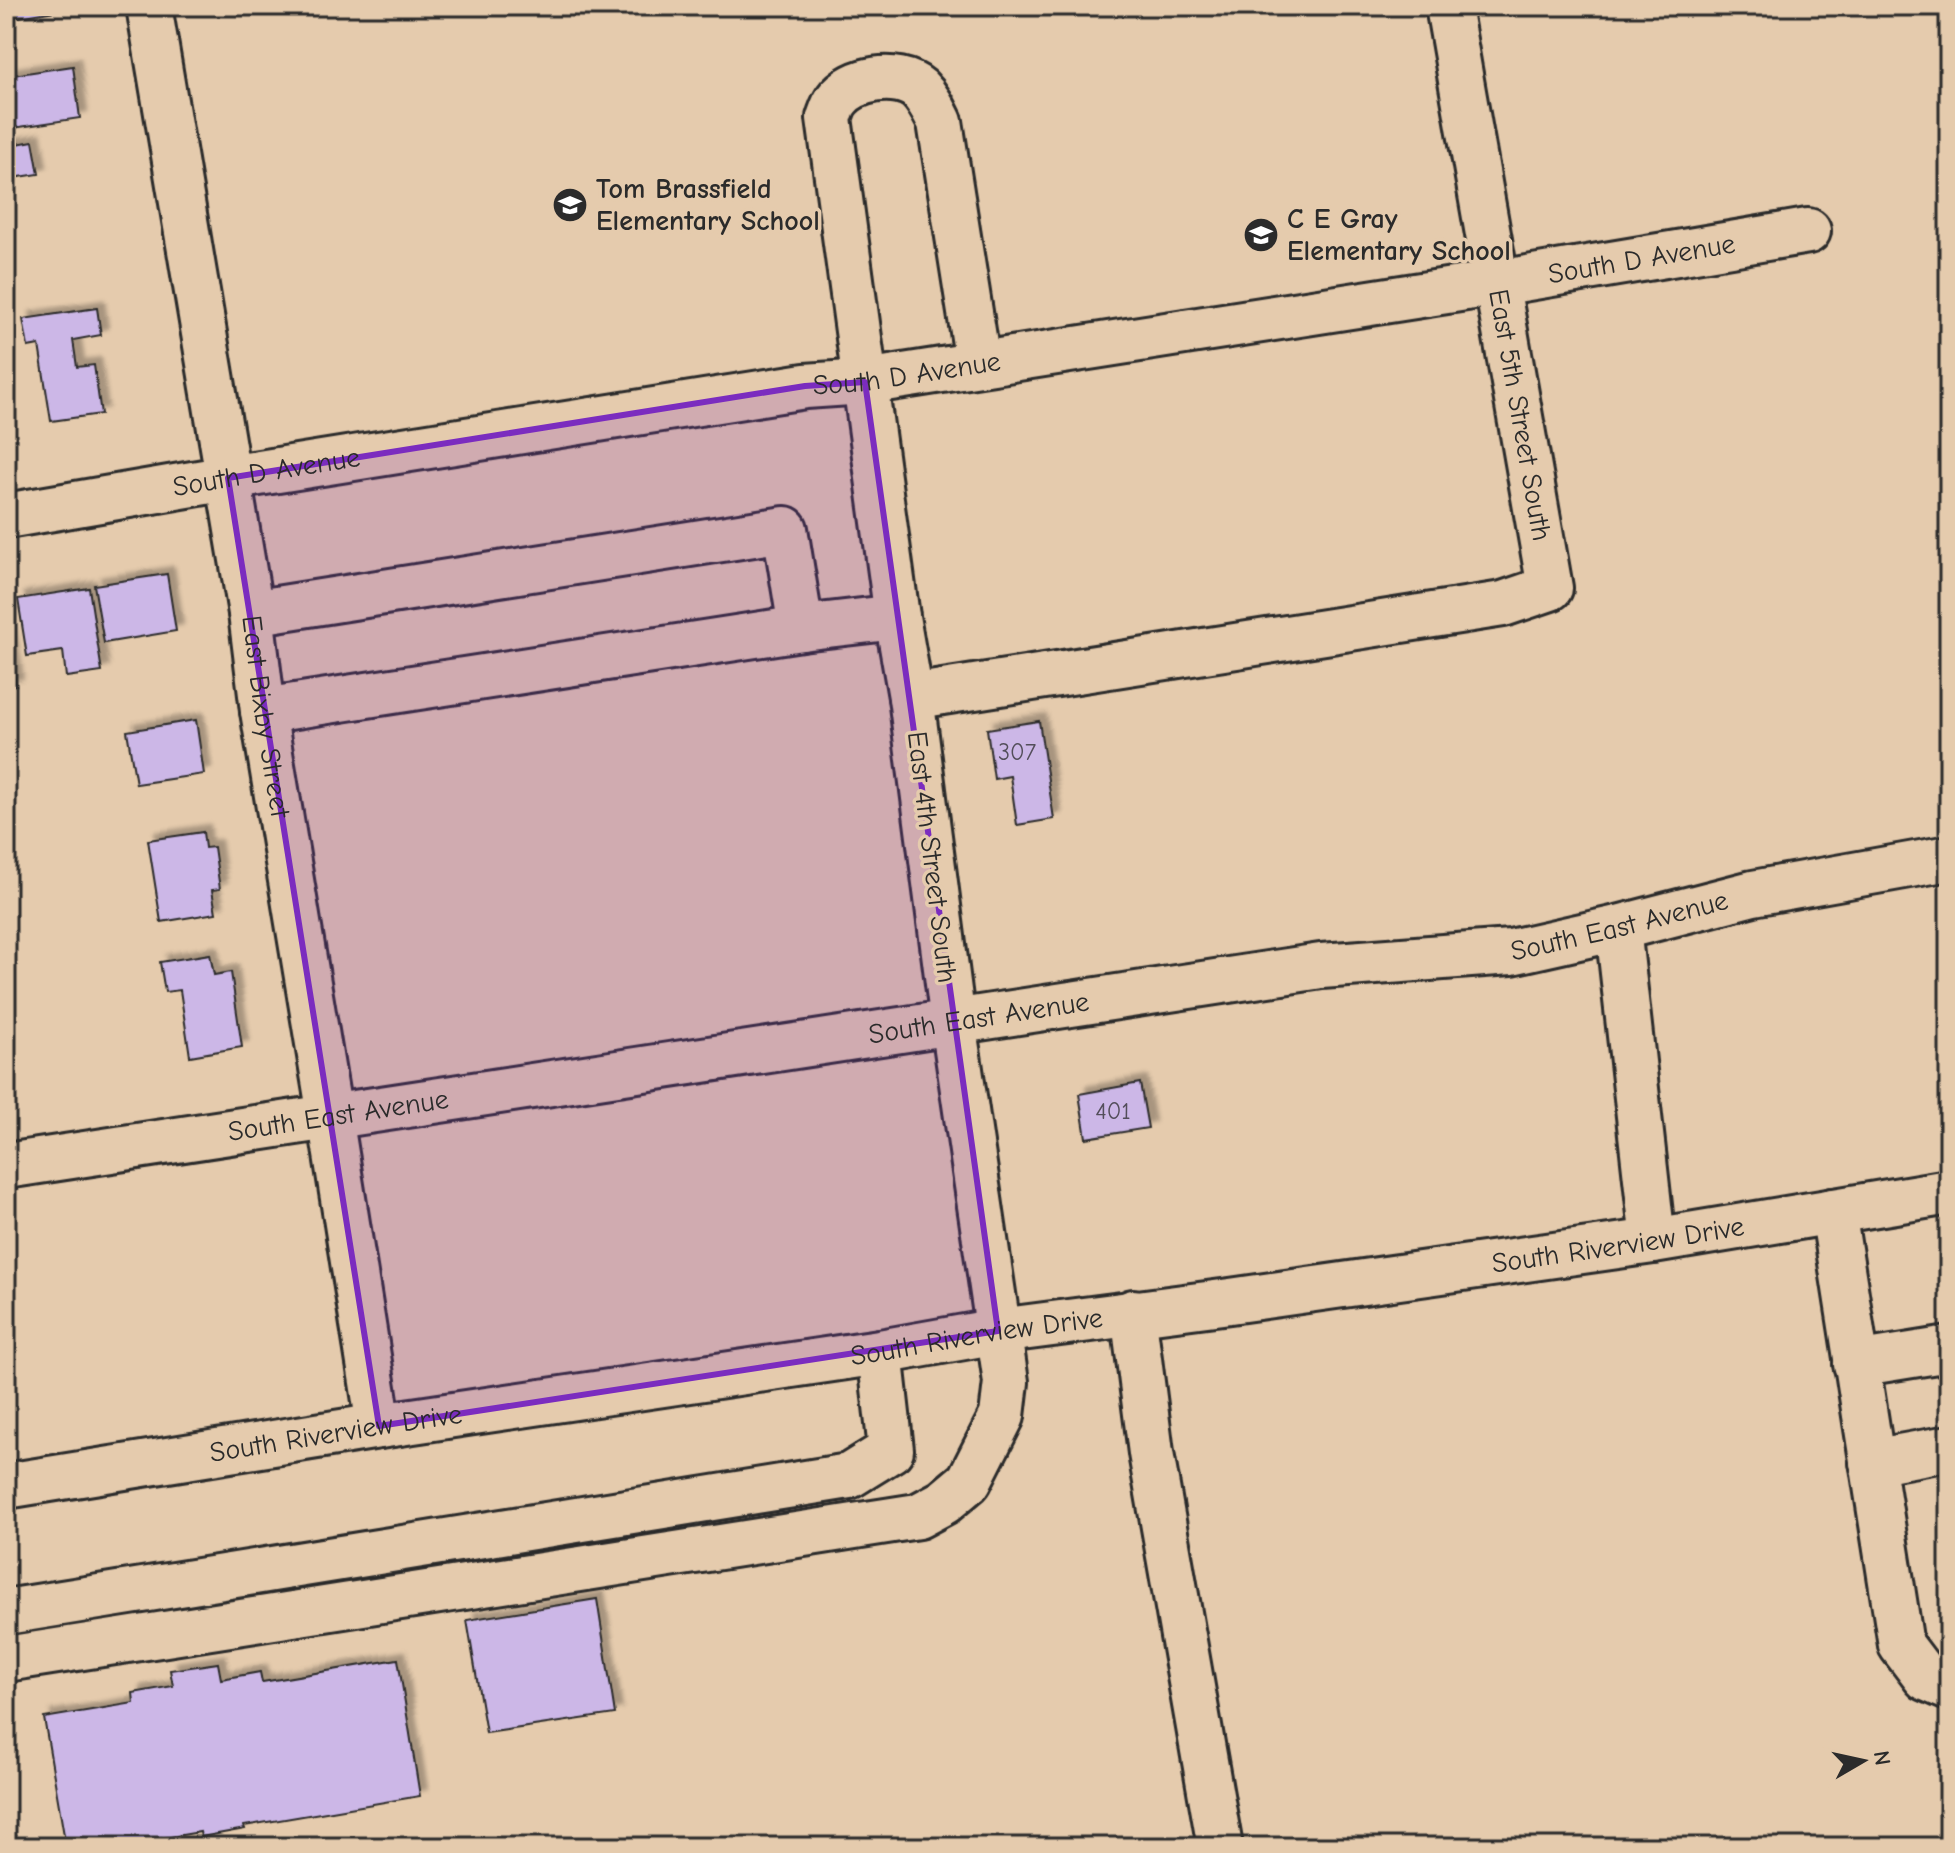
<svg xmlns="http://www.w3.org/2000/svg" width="1955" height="1853" viewBox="0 0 1955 1853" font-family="'Comic Neue',sans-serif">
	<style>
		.building { fill: #ccb7e7; stroke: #2b2b2b; stroke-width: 2; filter: url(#shadow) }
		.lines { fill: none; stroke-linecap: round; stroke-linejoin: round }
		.minor-casing { stroke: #2b2b2b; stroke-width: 50 }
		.minor { stroke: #e5cbad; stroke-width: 44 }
		.marked { fill: #7b2cbf; fill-opacity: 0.2; stroke: #7b2cbf; stroke-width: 6; stroke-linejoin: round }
		.labels { text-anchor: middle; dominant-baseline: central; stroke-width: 7; stroke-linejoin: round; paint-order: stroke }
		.number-label { font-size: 24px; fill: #534e5a }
		.poi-label { font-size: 28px; font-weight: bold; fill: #2b2b2b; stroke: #e5cbad; text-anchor: start }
		.street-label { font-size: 28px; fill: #2b2b2b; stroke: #e5cbad }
	</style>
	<defs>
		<filter id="shadow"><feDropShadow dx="7" dy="-7" stdDeviation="2" flood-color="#0004"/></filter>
	</defs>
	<rect width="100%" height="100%" fill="#e5cbad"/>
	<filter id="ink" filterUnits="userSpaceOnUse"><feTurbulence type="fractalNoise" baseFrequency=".0125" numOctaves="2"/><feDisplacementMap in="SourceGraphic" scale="16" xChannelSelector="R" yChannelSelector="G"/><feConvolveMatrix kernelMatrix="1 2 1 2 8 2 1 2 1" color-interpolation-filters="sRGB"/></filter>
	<g filter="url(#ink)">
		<g class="building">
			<polygon points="6,6 60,6 61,10 13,18 12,10 6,9"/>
			<polygon points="73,66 80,118 6,129 6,76"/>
			<polygon points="33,141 39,174 6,179 6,146"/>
			<polygon points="97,308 101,335 73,340 77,367 94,365 101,414 51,421 39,345 28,347 23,319"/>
			<polygon points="167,574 176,631 104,643 94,585"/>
			<polygon points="89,588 102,672 66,677 63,651 27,656 18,599"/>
			<polygon points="6,620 16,685 6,687"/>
			<polygon points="196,720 204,774 136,784 127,731"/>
			<polygon points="1039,721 1054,819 1017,825 1010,776 994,779 987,729"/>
			<polygon points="203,832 205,848 214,847 220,889 212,890 216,913 161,922 148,840"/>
			<polygon points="210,954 214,975 231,972 242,1047 190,1056 180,990 165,992 160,962"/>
			<polygon points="1140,1083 1148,1128 1086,1138 1079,1094"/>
			<polygon points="597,1599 615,1714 486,1733 467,1620"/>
			<polygon points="398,1659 420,1796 244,1826 245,1829 201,1837 200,1832 112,1847 66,1847 44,1718 134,1703 133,1693 173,1686 170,1670 218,1663 221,1679 260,1672 262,1682"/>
		</g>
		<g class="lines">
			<defs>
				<g id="minor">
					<path id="s1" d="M149,6L251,613L263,711L330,1116L379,1426"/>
					<path id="s2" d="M6,516L228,478L805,386L865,382L1498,283L1808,231"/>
					<polyline points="251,613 785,529 801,628 263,711"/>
					<polyline points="801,628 897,617"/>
					<polyline points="911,697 1503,604 1550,588 1448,6"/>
					<polyline points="1618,928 1653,1241"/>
					<path id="s3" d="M6,1166L1321,966L1511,952L1618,928L1753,893L1949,858"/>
					<polyline points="1833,1211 1901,1645 1926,1678 1949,1688"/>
					<polyline points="1133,1312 1151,1453 1220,1847"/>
					<polyline points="1856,1364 1949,1349"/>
					<polyline points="1872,1462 1949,1448"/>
					<path id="s4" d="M6,1486L379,1426L880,1352L998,1331L1230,1301L1653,1241L1949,1192"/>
					<polyline points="6,1612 849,1476 891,1450 880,1352"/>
					<path d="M6,1659L918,1516L944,1502L969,1481L1002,1416L1006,1382L953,1022L911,697L897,617L829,118C831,113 833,105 837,100C852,78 898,71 919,89C929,99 934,110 940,122L978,363"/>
				</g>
			</defs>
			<use href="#minor" class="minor-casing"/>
			<use href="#minor" class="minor"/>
		</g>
	</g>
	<path class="marked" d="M865,382L998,1331L379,1426L228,478L805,386Z"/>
	<defs>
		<symbol id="school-disc" viewBox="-11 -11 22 22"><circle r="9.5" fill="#2b2b2b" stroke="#e5cbad"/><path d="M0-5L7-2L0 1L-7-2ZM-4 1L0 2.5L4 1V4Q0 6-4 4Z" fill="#fff"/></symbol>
	</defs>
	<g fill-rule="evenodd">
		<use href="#school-disc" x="550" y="185" width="40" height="40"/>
		<use href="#school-disc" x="1241" y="215" width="40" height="40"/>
	</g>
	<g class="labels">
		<g class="number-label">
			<text x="1017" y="752">307</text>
			<text x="1113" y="1111">401</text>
		</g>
		<g class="poi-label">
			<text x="596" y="189">Tom Brassfield<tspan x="596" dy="32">Elementary School</tspan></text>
			<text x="1287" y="219">C E Gray<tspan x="1287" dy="32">Elementary School</tspan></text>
		</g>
		<g class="street-label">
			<text stroke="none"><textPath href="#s2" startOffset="1656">South D Avenue</textPath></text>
			<text stroke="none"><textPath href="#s2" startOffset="912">South D Avenue</textPath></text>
			<text transform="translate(1520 415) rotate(80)">East 5th Street South</text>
			<text stroke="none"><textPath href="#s2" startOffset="264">South D Avenue</textPath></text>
			<text stroke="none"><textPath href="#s1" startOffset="720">East Bixby Street</textPath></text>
			<text transform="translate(932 857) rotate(83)">East 4th Street South</text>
			<text stroke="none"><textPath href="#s3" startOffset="1632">South East Avenue</textPath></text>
			<text stroke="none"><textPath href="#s3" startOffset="984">South East Avenue</textPath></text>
			<text stroke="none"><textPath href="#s3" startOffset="336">South East Avenue</textPath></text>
			<text stroke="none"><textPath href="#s4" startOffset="1630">South Riverview Drive</textPath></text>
			<text stroke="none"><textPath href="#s4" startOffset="982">South Riverview Drive</textPath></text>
			<text stroke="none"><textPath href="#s4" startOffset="334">South Riverview Drive</textPath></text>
		</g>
	</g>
	<rect width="1955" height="1853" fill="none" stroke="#e5cbad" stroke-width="32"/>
	<rect x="16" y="16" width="1923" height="1821" fill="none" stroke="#2b2b2b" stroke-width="3" filter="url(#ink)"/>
	<g transform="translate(1863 1761) rotate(81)" stroke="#e5cbad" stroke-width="6" paint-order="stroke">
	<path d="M0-6L14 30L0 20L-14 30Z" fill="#2b2b2b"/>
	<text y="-12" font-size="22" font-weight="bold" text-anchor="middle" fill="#2b2b2b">N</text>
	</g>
</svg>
